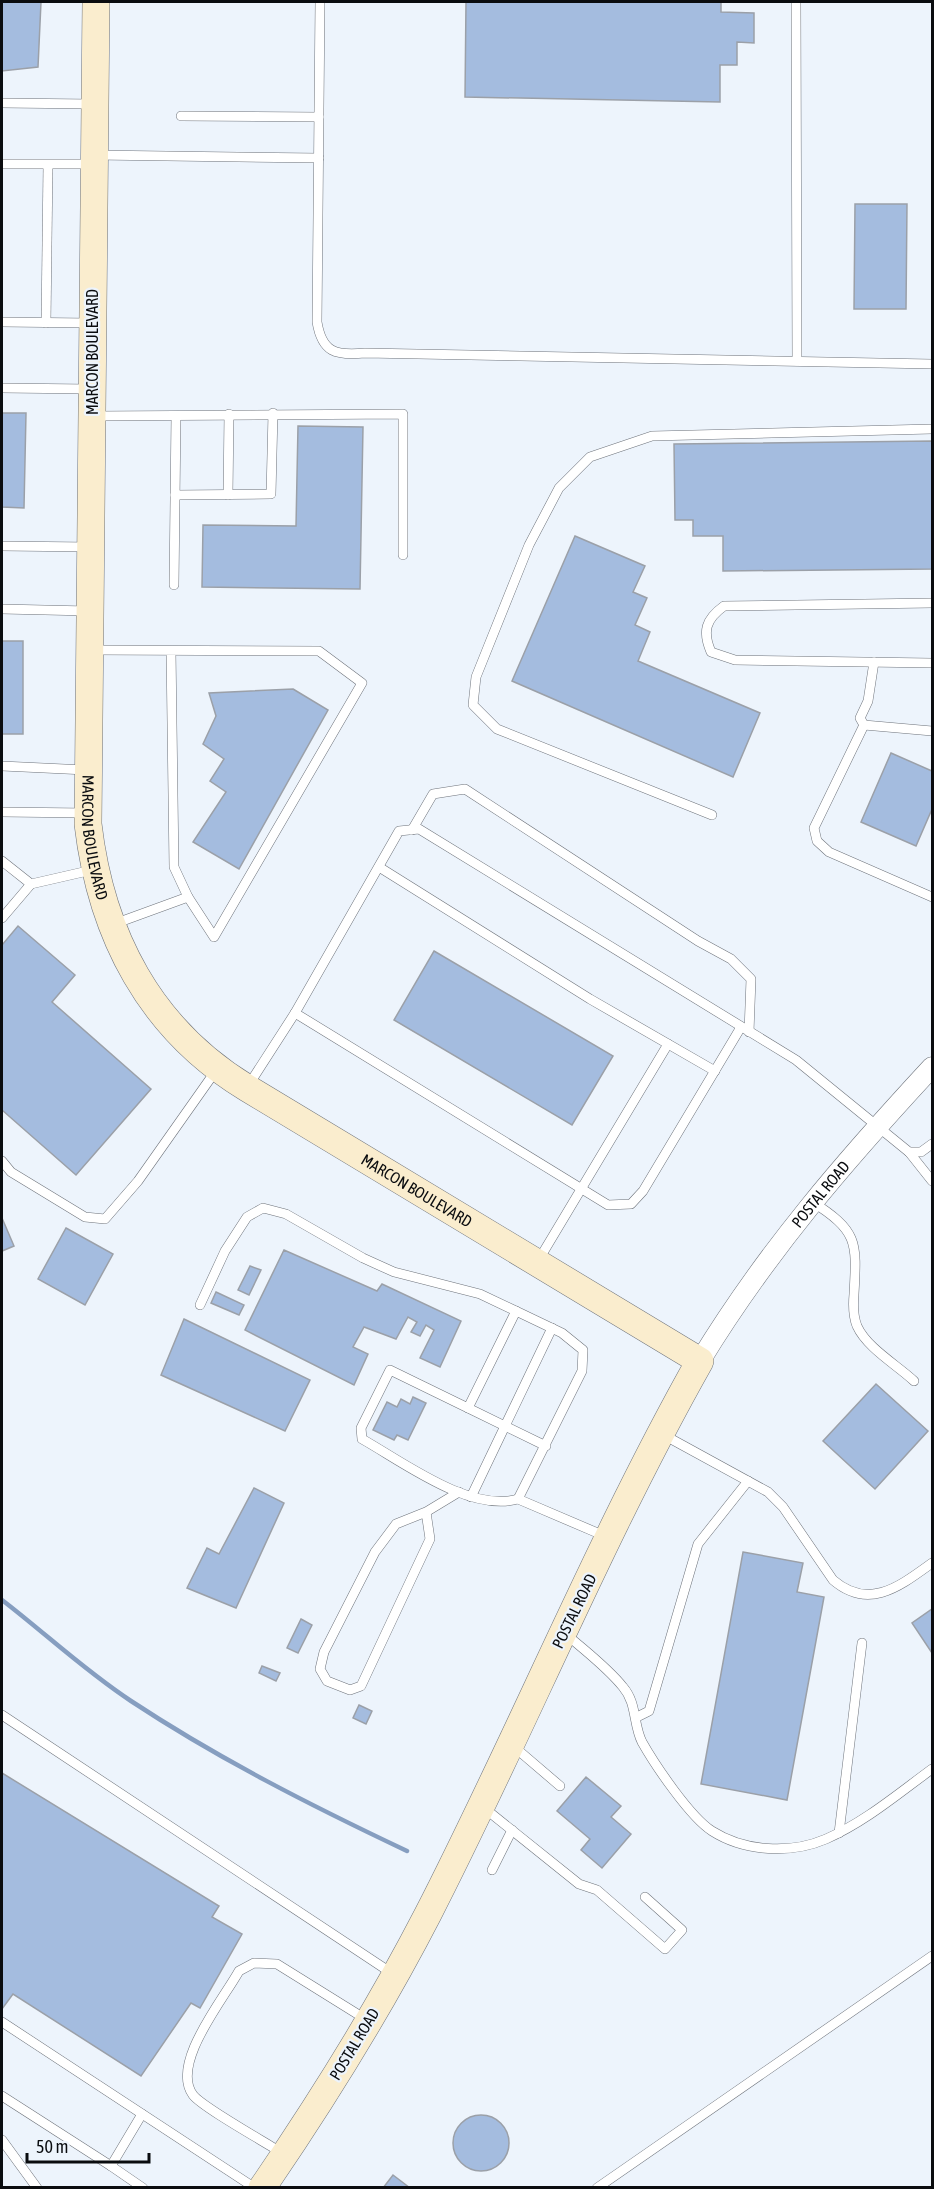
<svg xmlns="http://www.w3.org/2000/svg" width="934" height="2189" viewBox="0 0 934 2189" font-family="'Asap Condensed',sans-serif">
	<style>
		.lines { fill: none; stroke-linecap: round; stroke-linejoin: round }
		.stream { stroke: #869ec0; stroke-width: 4.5 }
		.building { fill: #a4bcdf; stroke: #9ba0a8; stroke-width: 1.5 }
		.lane-casing { stroke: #6e737b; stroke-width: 10 }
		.street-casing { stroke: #6e737b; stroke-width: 21 }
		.secondary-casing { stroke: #6e737b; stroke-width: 28 }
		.lane { stroke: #fff; stroke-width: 9 }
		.street { stroke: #fff; stroke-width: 20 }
		.secondary { stroke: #faedce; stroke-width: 27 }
		.labels { text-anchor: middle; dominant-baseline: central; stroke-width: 4.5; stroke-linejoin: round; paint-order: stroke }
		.street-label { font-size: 16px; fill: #0a0c0f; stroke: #edf4fc }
	</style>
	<rect width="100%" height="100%" fill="#edf4fc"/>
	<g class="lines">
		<path class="stream" d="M2,1600C45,1633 85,1671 131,1701C219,1759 312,1806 407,1851"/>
	</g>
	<g class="building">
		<polygon points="2,2 41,2 38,67 2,71"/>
		<polygon points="466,2 721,2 721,12 754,13 754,43 737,42 737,65 720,65 720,102 465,97"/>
		<polygon points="855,204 907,204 906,309 854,309"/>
		<polygon points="2,413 26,413 24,508 2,507"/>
		<polygon points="298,426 363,427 360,589 202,587 203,525 296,526"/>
		<polygon points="932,441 932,569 723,571 723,536 693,536 693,520 675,520 674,444"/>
		<polygon points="575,536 645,566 633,592 647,598 635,625 650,632 638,661 760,713 733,777 512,681"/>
		<rect x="2" y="641" width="21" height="93"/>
		<polygon points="293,689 328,710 239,869 193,842 226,792 210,781 224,759 203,744 216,716 209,693"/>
		<polygon points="891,753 932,771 932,809 916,846 861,822"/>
		<polygon points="18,926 75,975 52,1002 151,1089 76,1175 2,1110 2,945"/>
		<polygon points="434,951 613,1056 572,1125 394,1020"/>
		<polygon points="2,1218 14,1246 2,1251"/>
		<polygon points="66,1228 113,1254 85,1305 38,1279"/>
		<polygon points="284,1250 377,1291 382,1284 461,1321 440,1367 420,1358 434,1330 426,1325 420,1336 411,1332 417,1322 408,1317 396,1339 364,1327 353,1347 368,1354 354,1385 245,1330"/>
		<polygon points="250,1266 261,1270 249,1295 238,1290"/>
		<polygon points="216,1292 244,1305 239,1315 211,1303"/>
		<polygon points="184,1319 310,1380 285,1431 161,1375"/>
		<polygon points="876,1384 928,1431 875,1489 823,1441"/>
		<polygon points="413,1397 426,1403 408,1440 397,1435 394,1440 373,1430 387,1402 397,1407 401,1399 410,1404"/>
		<polygon points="254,1488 284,1503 236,1608 187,1588 207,1548 219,1554"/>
		<polygon points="743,1552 803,1563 797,1592 824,1597 787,1800 701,1784"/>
		<polygon points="932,1609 932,1653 912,1623"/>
		<polygon points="301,1619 312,1625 298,1653 287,1648"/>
		<polygon points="262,1666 280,1673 276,1681 259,1673"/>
		<polygon points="359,1705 372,1711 366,1724 353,1718"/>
		<polygon points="2,1773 219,1906 212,1917 242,1934 200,2008 191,2003 141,2076 13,1994 2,2009"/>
		<polygon points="586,1777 621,1806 611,1817 631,1834 602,1868 581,1850 590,1839 557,1811"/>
		<circle cx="481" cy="2143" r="28"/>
		<polygon points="393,2175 410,2188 383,2188"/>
	</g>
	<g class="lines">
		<defs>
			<g id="lane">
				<path d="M320,2L317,322C322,352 335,356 365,353L932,364"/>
				<polyline points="796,2 797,361"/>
				<polyline points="2,103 92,104"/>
				<polyline points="181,116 319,117"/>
				<polyline points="96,155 319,158"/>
				<polyline points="2,164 92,164"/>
				<polyline points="2,322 89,323"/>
				<polyline points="46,323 48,165"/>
				<polyline points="2,388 89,389"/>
				<polyline points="94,416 403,414 403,555"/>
				<polyline points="175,495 271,494 273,413"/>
				<polyline points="228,495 229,414"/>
				<polyline points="2,546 89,547"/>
				<polyline points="174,585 176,416"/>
				<path d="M932,603L724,606C706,619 702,631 711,652L735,660L932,663"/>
				<polyline points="2,609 88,611"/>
				<polyline points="92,650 319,651 362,683 214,937 188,897 174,867 171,651"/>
				<polyline points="874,662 868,701 860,718 864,725 932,731"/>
				<polyline points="864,725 814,828 817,841 829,852 932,897"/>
				<polyline points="2,766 86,770"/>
				<polyline points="2,812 86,813"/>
				<polyline points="712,815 497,729 473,705 476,677 529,545 559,488 590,457 652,436 932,429"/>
				<polyline points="412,830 433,794 465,789 698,941 731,959 751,979 749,1032"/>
				<polyline points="2,861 31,884 92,870"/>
				<polyline points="379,867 590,999 715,1071"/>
				<polyline points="2,918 31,884"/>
				<polyline points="114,924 188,897"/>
				<polyline points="295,1013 608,1205 631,1204 643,1191 741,1027"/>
				<polyline points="248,1086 295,1013 399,831 419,829 796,1060 909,1152 921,1152 932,1144"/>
				<polyline points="909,1152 932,1181"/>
				<polyline points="2,1161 11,1172 85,1217 105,1219 138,1181 217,1069"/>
				<path d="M811,1201C858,1231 857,1241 854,1294C853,1305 853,1316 857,1326C867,1348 897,1365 914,1381"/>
				<polyline points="538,1261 668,1044"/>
				<path d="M200,1305L225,1251L247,1217L263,1208L286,1214L363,1258L394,1272L480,1294L516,1311L468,1408L390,1370L361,1428L362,1439C403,1462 470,1513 518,1499L607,1537"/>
				<polyline points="516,1311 562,1333 583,1350 582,1371 518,1499"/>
				<polyline points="468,1408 546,1446"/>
				<path d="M662,1434L768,1492L783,1507L833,1580C869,1611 900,1586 932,1563"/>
				<polyline points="471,1497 552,1328"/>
				<polyline points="426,1512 430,1539 361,1686 350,1690 327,1681 320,1669 324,1652 375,1552 396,1524 426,1512 459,1492"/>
				<path d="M566,1634C585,1651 607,1667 623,1687C637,1703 633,1724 642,1742C655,1765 690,1817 712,1831C745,1852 791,1854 826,1839C865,1822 899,1793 932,1769"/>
				<polyline points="2,1715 393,1974"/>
				<polyline points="637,1717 649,1711 698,1544 748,1481"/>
				<polyline points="512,1745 560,1786"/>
				<polyline points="483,1807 579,1884 597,1890 665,1949 682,1930 645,1897"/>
				<polyline points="839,1833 862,1643"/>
				<polyline points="492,1870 512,1830"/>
				<polyline points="2,2022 255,2188"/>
				<polyline points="2,2096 111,2166"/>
				<polyline points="142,2114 111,2166 143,2188"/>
				<polyline points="2,2140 37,2188"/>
				<path d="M282,2153C265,2142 202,2107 193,2095C170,2064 223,2000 239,1971L254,1963L277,1964L367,2020"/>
				<polyline points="597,2188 932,1956"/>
			</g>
			<g id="street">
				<path id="s1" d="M700,1361C767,1251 845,1161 932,1067"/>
			</g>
			<g id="secondary">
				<path id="s2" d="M96,2L88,824C101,935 150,1029 247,1088L700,1361C599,1540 522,1731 428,1914C379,2009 323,2099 262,2188"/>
			</g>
		</defs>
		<use href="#lane" class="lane-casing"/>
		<use href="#street" class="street-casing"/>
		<use href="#secondary" class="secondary-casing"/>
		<use href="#lane" class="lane"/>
		<use href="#street" class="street"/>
		<use href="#secondary" class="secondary"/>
	</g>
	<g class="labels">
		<g class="street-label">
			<text transform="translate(92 352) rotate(-90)">MARCON BOULEVARD</text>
			<text stroke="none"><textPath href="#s2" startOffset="836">MARCON BOULEVARD</textPath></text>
			<text stroke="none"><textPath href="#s2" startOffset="1340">MARCON BOULEVARD</textPath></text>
			<text stroke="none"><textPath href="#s1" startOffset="206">POSTAL ROAD</textPath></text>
			<text transform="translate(574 1611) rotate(-64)">POSTAL ROAD</text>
			<text transform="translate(354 2044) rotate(-59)">POSTAL ROAD</text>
		</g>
	</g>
	<rect width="934" height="2189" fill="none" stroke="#0a0c0f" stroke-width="6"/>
	<path d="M27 2153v9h122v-9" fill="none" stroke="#0a0c0f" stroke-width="3"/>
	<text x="36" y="2153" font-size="18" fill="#0a0c0f" stroke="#edf4fc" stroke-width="4.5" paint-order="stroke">50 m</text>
</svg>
